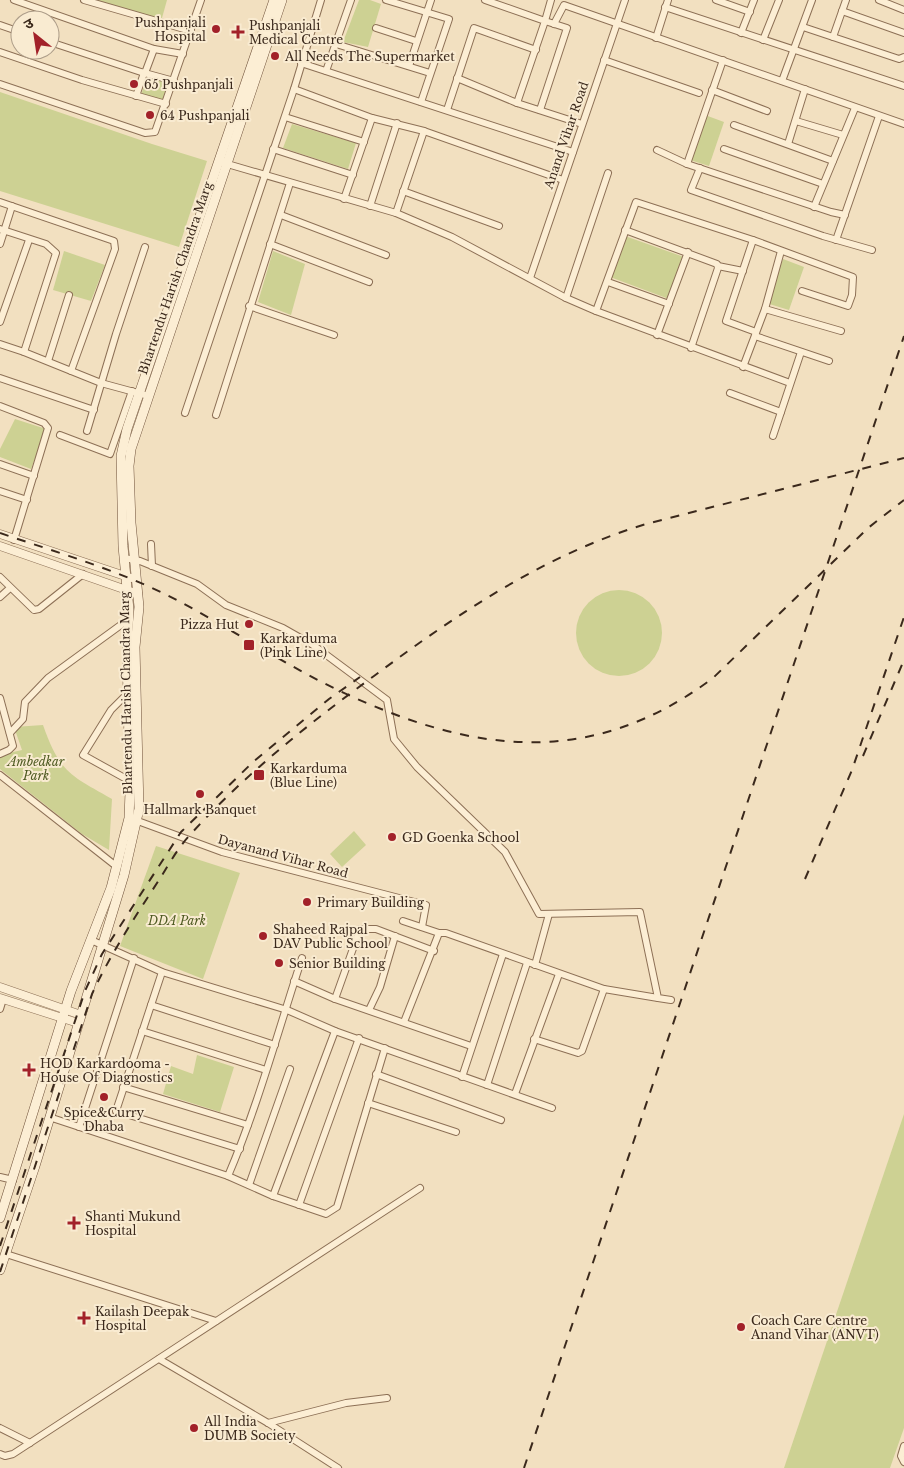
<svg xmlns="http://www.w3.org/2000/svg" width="904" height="1468" viewBox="0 0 904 1468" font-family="'Libre Baskerville','Noto Sans Devanagari',serif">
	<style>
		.green { fill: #cdd193 }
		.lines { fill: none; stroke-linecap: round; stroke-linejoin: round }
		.minor-casing { stroke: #8d7056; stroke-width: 8 }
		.tertiary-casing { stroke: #8d7056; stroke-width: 9 }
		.secondary-casing { stroke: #6f513a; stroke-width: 10 }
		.minor { stroke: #fceed4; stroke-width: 6 }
		.tertiary { stroke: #fceed4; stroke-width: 8 }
		.secondary { stroke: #fceed4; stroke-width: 9 }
		.rail { stroke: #3b291c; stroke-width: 2; stroke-dasharray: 9 9; stroke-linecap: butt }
		.poi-dot { fill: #a22129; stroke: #f9ebd1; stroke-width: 2 }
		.labels { text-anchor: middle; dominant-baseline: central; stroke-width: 4; stroke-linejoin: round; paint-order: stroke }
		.poi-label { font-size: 12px; fill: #3b291c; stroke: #f9ebd1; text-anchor: start }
		.street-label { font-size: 12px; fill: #3b291c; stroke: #f9ebd1 }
		.park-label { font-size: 12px; font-style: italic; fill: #4e5a21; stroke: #f9ebd1 }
	</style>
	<rect width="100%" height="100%" fill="#f2e0c0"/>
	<g class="green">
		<polygon points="91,0 167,0 162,18 125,12"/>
		<polygon points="359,0 370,0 381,4 368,47 343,42"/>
		<polygon points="148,75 168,81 162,102 141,95"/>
		<polygon points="0,92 152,144 207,161 179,247 0,191"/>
		<polygon points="705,115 724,122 709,166 690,160"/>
		<polygon points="292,124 356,143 348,169 283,148"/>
		<polygon points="625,236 684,257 669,299 610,277"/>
		<polygon points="64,251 105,265 91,301 53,290"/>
		<polygon points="273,251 305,264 291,315 258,302"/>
		<polygon points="783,259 804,267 789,310 766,303"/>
		<polygon points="15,419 46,429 31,469 0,457 0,449"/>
		<circle cx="619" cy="633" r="43"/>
		<path d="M43,725C60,773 70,775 112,799L109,850L82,834L0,769V755L22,750L14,727Z"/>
		<polygon points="354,831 366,845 342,867 330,854"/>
		<polygon points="156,846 240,873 203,979 120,946"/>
		<polygon points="197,1055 234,1067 220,1112 163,1094 171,1066 193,1074"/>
		<polygon points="904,1114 904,1428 890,1468 784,1468"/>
	</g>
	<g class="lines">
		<defs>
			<g id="minor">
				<polyline points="14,0 154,49 183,54"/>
				<polyline points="84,0 191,31"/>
				<polyline points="386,0 449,19 421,102"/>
				<polyline points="716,0 750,12"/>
				<polyline points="879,0 904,10"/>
				<polyline points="665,7 904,86"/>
				<polyline points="842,11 904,33"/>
				<polyline points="554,24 564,5 904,124"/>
				<polyline points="0,25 20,32"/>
				<polyline points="803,27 899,59 904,57"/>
				<polyline points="376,28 416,41"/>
				<polyline points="741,33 754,0"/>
				<polyline points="833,37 846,0"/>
				<polyline points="656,38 668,0"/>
				<polyline points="763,40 779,0"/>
				<polyline points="50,42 141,72 174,81"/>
				<polyline points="336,44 430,73"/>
				<polyline points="0,52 82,80 166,104"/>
				<polyline points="604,60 699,93"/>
				<polyline points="301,63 573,152"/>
				<polyline points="409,66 431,0"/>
				<polyline points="326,71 351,0"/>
				<polyline points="145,73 154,49"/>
				<polyline points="457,78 517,103 545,21 485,0"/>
				<polyline points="782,81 812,0"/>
				<polyline points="0,84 145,133 155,132 201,0"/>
				<polyline points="294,89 372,118 424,131 563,180"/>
				<polyline points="712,90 767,111"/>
				<polyline points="136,96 144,73"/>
				<polyline points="517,103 582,124"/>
				<polyline points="447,110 474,28 536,50"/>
				<polyline points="540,110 567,28 545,21 551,0"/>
				<polyline points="285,117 364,142"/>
				<polyline points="796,121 843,135"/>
				<polyline points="734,125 833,161"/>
				<polyline points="788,144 805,89"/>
				<polyline points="273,149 353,175"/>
				<polyline points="724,149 823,184"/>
				<polyline points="657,150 687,164 831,212 845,215"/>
				<polyline points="224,163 396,213 452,237 566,298 596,311"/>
				<polyline points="687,164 723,60"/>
				<polyline points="700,168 691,190 823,236 872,250"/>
				<polyline points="403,191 499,226"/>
				<polyline points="344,199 372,118"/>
				<polyline points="0,202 114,241 115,249 71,371"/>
				<polyline points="370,206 397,123"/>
				<polyline points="814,207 855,108"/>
				<polyline points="396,213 424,131"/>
				<polyline points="281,215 386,255"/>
				<polyline points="0,229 46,244 56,253 24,352"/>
				<polyline points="625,230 717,264 718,268 691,348"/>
				<polyline points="753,240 726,321 756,332"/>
				<polyline points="836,240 879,116"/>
				<polyline points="0,244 12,206"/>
				<polyline points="270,244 369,282"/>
				<polyline points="718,266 743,271"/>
				<polyline points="530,278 625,0"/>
				<polyline points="608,282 669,304"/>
				<polyline points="566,298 608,173"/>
				<polyline points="249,306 334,335"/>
				<polyline points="765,309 841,331"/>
				<polyline points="0,322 29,240"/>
				<polyline points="657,335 688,252"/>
				<polyline points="755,336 829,361"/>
				<polyline points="0,344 24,352 101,383 149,396"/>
				<polyline points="48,361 69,295"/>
				<polyline points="743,367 765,309 781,251"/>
				<polyline points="0,378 94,410"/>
				<polyline points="790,383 596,311 636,202 753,240 853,277 852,295 848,306 802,291"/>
				<polyline points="730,393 781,412"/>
				<polyline points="0,406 44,423 48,428 14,540"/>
				<polyline points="185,413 294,89 321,0"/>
				<polyline points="216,415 290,183"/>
				<polyline points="87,431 116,334 145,247"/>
				<polyline points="60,435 110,454 132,391"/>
				<polyline points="773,436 801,352"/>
				<polyline points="0,464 34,476"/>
				<polyline points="0,491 27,500"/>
				<polyline points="151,544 152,566"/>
				<polyline points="124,558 140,561 197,584 226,605 283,628 313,645 387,700 394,739 417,767 505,852 539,914 640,912 658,998 671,1000"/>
				<polyline points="0,577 34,610 39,609 83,574"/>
				<polyline points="0,597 10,588"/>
				<polyline points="128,693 111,710 83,755 130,781"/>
				<polyline points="0,698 13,746 9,750 0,754"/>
				<polyline points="10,733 23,719 25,702 48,678 129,619"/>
				<polyline points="0,775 116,866"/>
				<polyline points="135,820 222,852 426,905 422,927"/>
				<polyline points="403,921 439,933"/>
				<polyline points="91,940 162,972 287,1010 335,1031 552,1108"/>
				<polyline points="535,965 549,914"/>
				<polyline points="162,972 116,1111 240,1149"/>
				<polyline points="294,981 335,999 471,1046"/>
				<polyline points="335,999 360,929 376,929 434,951"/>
				<polyline points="151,1005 275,1045"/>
				<polyline points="0,1009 3,999"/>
				<polyline points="369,1010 380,987 395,936"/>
				<polyline points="404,1022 439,933 446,933 604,989 658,998"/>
				<polyline points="142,1031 266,1070"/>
				<polyline points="534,1039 578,1053 582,1051 604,989"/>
				<polyline points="376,1074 501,1120"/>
				<polyline points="462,1077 503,954"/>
				<polyline points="487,1085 527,963"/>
				<polyline points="123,1087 248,1125"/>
				<polyline points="515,1094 559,974"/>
				<polyline points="368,1103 456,1132"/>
				<polyline points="49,1117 228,1176 273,1196 326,1214 337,1207 385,1048"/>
				<polyline points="79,1127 134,958"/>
				<path d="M228,1176C258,1106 278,1031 302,958"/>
				<polyline points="0,1177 13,1180"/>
				<polyline points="249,1185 290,1069"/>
				<polyline points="273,1196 335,1031"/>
				<polyline points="299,1205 359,1038"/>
				<polyline points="6,1254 216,1321"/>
				<polyline points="159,1359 268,1423 338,1468"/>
				<polyline points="268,1423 346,1403 387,1398"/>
				<polyline points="0,1428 30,1443"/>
				<polyline points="904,1446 901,1456 904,1462"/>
				<polyline points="0,1454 5,1456 13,1454 420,1188"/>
			</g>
			<g id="tertiary">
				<polyline points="0,534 131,578"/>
				<polyline points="0,546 138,594"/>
				<polyline points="0,987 81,1015"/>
				<polyline points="0,998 78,1023"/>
			</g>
			<g id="secondary">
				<polyline points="0,1218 71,991 111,888 129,818 130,792 127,650 129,610 123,546 121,456 127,429 274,0"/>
				<polyline points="0,1270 35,1166 124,875 139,809 135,647 139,607 131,523 129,466 131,449 282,0"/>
			</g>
		</defs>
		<use href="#minor" class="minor-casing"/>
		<use href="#tertiary" class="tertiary-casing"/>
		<use href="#secondary" class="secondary-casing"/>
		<use href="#minor" class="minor"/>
		<use href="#tertiary" class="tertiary"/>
		<use href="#secondary" class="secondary"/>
		<g class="rail">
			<path d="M0,533C56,552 114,569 167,595C226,625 281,663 340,691C471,753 590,770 713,678L868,528L904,500"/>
			<polyline points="863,756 904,660"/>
			<polyline points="805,879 852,770 904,617"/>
			<polyline points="0,1246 85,991 102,954 181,832 253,762 329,699 360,677"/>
			<path d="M0,1272L92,994C111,953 135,917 159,880C168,866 177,849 189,836C243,776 308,724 374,676C457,614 546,554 646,524L904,458"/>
			<polyline points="524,1468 904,336"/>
		</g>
	</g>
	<g class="poi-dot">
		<circle cx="216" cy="29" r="5"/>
		<path d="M235.5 24.5h5v5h5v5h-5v5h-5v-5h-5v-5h5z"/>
		<circle cx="275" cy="56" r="5"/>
		<circle cx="134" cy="84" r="5"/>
		<circle cx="150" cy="115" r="5"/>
		<circle cx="249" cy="624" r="5"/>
		<rect x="243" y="639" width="12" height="12" rx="2.5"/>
		<rect x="253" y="769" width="12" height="12" rx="2.5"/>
		<circle cx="200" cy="794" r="5"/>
		<circle cx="392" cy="837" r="5"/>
		<circle cx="307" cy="902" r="5"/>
		<circle cx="263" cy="936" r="5"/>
		<circle cx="279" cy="963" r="5"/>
		<path d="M26.5 1062.5h5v5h5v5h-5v5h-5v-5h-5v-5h5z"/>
		<circle cx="104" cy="1097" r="5"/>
		<path d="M71.5 1215.5h5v5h5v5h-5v5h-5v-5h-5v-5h5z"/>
		<path d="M81.5 1310.5h5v5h5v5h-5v5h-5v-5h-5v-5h5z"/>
		<circle cx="741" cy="1327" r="5"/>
		<circle cx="194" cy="1428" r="5"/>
	</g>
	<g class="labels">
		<g class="poi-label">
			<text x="206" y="22" text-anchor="end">Pushpanjali<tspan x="206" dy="14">Hospital</tspan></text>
			<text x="249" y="25">Pushpanjali<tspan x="249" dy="14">Medical Centre</tspan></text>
			<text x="285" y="56">All Needs The Supermarket</text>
			<text x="144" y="84">65 Pushpanjali</text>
			<text x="160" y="115">64 Pushpanjali</text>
			<text x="239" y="624" text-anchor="end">Pizza Hut</text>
			<text x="260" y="638">Karkarduma<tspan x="260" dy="14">(Pink Line)</tspan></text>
			<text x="270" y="768">Karkarduma<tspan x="270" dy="14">(Blue Line)</tspan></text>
			<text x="200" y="809" text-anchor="middle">Hallmark Banquet</text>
			<text x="402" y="837">GD Goenka School</text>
			<text x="317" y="902">Primary Building</text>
			<text x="273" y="929">Shaheed Rajpal<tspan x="273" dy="14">DAV Public School</tspan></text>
			<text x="289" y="963">Senior Building</text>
			<text x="40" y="1063">HOD Karkardooma -<tspan x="40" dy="14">House Of Diagnostics</tspan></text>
			<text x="104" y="1112" text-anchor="middle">Spice&amp;Curry<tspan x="104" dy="14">Dhaba</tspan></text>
			<text x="85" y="1216">Shanti Mukund<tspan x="85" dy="14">Hospital</tspan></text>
			<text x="95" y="1311">Kailash Deepak<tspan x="95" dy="14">Hospital</tspan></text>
			<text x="751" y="1320">Coach Care Centre<tspan x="751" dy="14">Anand Vihar (ANVT)</tspan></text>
			<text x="204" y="1421">All India<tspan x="204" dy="14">DUMB Society</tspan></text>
		</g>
		<g class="street-label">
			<text transform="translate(566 135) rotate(-71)">Anand Vihar Road</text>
			<text transform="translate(175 278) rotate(-71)">Bhartendu Harish Chandra Marg</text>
			<text transform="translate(126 693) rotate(-91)">Bhartendu Harish Chandra Marg</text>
			<text transform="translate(283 856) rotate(15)">Dayanand Vihar Road</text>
		</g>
		<g class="park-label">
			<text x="36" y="761">Ambedkar<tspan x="36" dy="14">Park</tspan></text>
			<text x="177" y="920">DDA Park</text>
		</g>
	</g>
	<g transform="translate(35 35) rotate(330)"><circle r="24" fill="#f9ebd1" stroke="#ad9d89"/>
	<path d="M0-4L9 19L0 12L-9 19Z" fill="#a22129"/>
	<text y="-8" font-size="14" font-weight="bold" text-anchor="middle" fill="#3b291c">उ</text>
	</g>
</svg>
